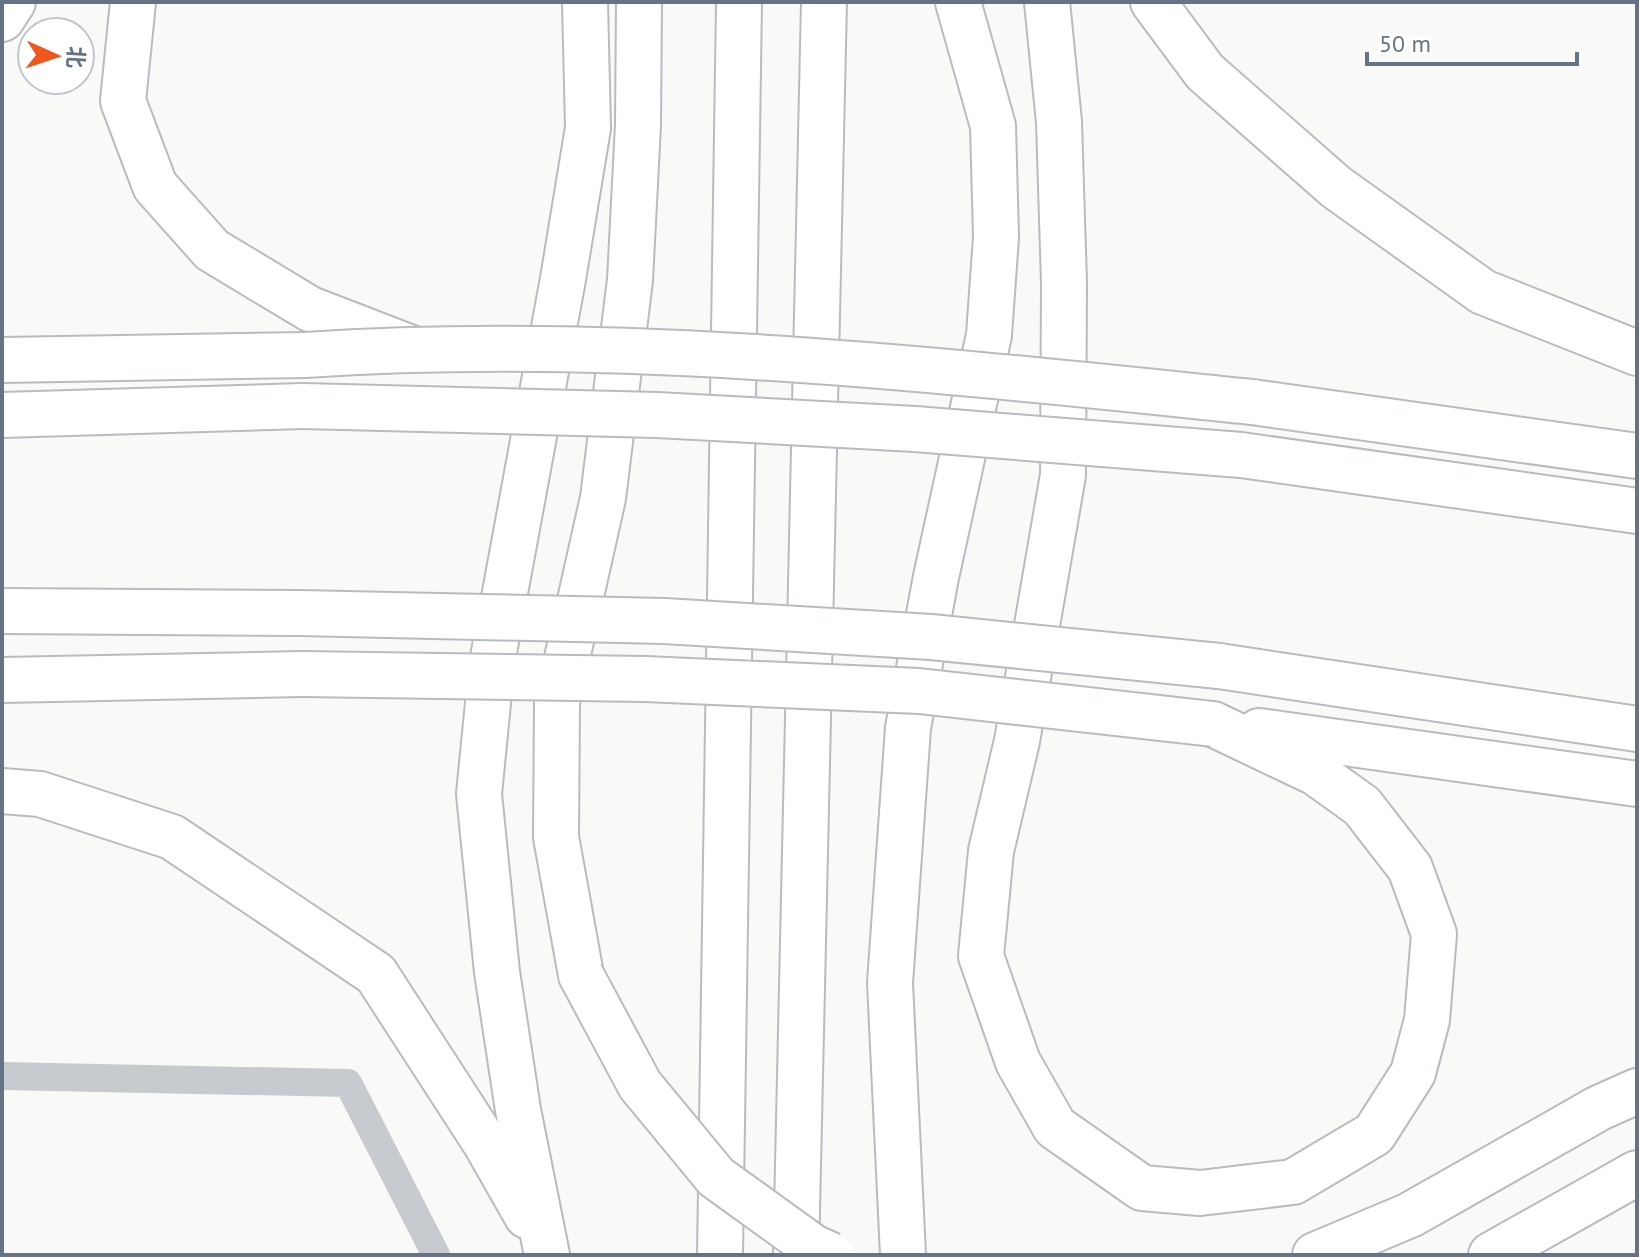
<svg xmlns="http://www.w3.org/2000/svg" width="1639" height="1257" viewBox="0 0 1639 1257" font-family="'PT Sans','Noto Sans SC',sans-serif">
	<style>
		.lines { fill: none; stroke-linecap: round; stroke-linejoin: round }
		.primary-casing { stroke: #b7bcc1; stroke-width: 48 }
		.minor { stroke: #c7cbcf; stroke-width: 28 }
		.primary { stroke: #fff; stroke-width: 44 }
		.primary-bridge-casing { stroke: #b7bcc1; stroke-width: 48; stroke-linecap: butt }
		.primary-bridge { stroke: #fff; stroke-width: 44 }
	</style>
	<rect width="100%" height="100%" fill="#f9faf7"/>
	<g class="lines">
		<defs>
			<g id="primary">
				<polyline points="133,2 123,101 155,186 212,250 310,309 411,348"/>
				<polyline points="1047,2 1059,122 1064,283 1063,475 1017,741 991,851 981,956 1018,1062 1055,1127 1142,1188 1200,1193 1293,1182 1374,1134 1413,1073 1427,1020 1434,934 1410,868 1362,806 1316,773 1213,724"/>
				<polyline points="1153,2 1205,72 1336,187 1483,292 1637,353"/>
				<polyline points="2,19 13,2"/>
				<polyline points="2,360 305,355"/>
				<polyline points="1252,402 1637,456"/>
				<polyline points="2,415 303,406"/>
				<polyline points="1241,455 1637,511"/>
				<polyline points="2,611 299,613"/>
				<polyline points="1219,666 1637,729"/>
				<polyline points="2,680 302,674"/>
				<polyline points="1259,731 1637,784"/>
				<polyline points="2,791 40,794 172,837 376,974 486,1144 527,1216"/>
				<polyline points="581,975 556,837 557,703 603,498 630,280 638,125 639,2"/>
				<polyline points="547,1255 518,1110 497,972 479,794 492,663 563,279 588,128 585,2"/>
				<polyline points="720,1255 739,2"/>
				<polyline points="796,1255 824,2"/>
				<polyline points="903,1255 890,983 908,728 936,577 989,335 996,237 993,126 958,2"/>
				<polyline points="1315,1255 1410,1215 1599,1108 1637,1091"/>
				<polyline points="1491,1255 1637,1173"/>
			</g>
		</defs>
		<use href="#primary" class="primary-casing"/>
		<polyline class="minor" points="2,1076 348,1083 436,1255"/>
		<use href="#primary" class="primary"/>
		<defs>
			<g id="primary-bridge">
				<path d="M305,355C621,334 938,370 1252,402"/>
				<polyline points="303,406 657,415 915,429 1241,455"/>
				<polyline points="299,613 664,621 931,637 1219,666"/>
				<polyline points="302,674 645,679 919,691 1213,724"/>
				<polyline points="581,975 640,1085 716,1177 813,1247 831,1255"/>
			</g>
		</defs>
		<use href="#primary-bridge" class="primary-bridge-casing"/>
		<use href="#primary-bridge" class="primary-bridge"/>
	</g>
	<rect width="1639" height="1257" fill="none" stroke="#627485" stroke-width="8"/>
	<g transform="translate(56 56) rotate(93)"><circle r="38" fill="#ffffff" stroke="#c0c7ce" stroke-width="2"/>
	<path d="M0-6L14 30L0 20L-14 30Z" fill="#f2561f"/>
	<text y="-12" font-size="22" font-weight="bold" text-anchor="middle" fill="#627485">北</text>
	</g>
	<path d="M1367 52v12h210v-12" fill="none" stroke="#627485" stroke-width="4"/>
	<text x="1379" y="52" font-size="24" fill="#627485" stroke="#ffffff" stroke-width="6" paint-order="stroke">50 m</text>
</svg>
